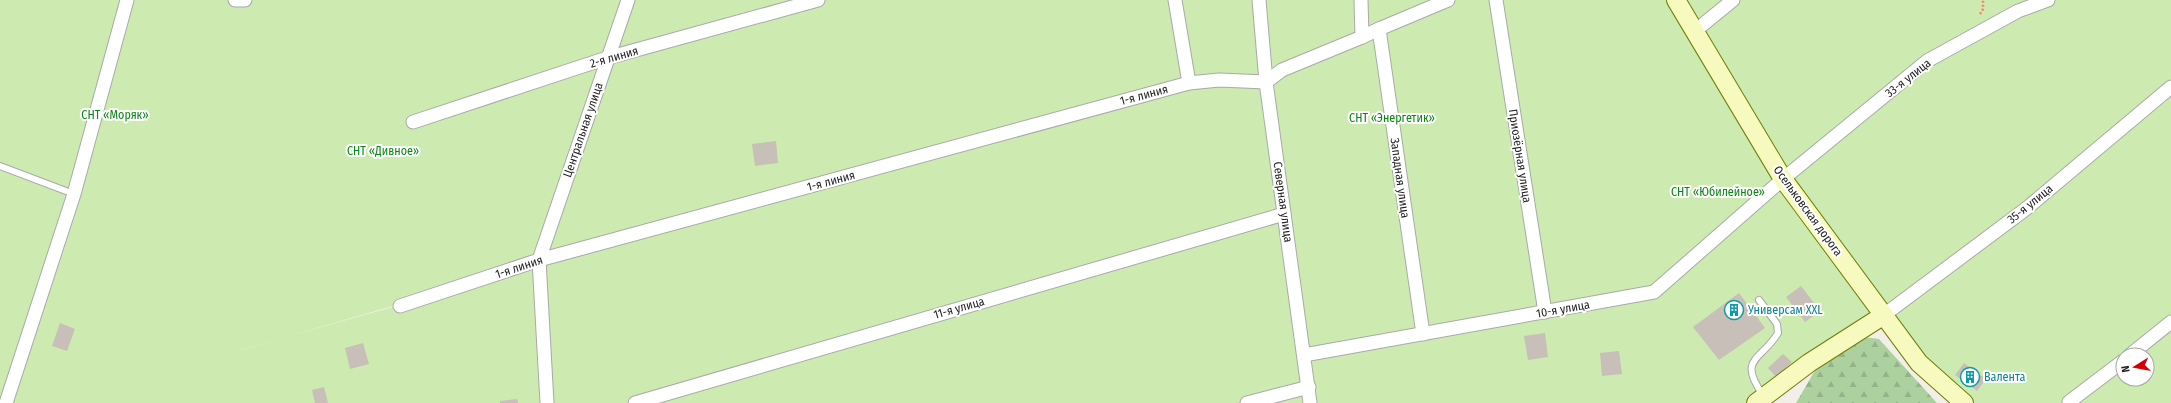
<svg xmlns="http://www.w3.org/2000/svg" width="2171" height="403" viewBox="0 0 2171 403" font-family="'Fira Sans Condensed',sans-serif">
	<style>
		.grass { fill: #cdebb0; fill-rule: evenodd }
		.forest { fill: url(#forest-firs) }
		.building { fill: #c7bfb8 }
		.lines { fill: none; stroke-linecap: round; stroke-linejoin: round }
		.lane-casing { stroke: #a9a9a9; stroke-width: 8 }
		.street-casing { stroke: #a9a9a9; stroke-width: 15 }
		.secondary-casing { stroke: #707d05; stroke-width: 20 }
		.path { stroke: #fa8072; stroke-width: 2.5; stroke-dasharray: 2 2; stroke-linecap: butt }
		.lane { stroke: #fff; stroke-width: 6 }
		.street { stroke: #fff; stroke-width: 13 }
		.secondary { stroke: #f7fabf; stroke-width: 18 }
		.labels { text-anchor: middle; dominant-baseline: central; stroke-width: 4; stroke-linejoin: round; paint-order: stroke }
		.street-label { font-size: 12px; fill: #222; stroke: #fff }
		.park-label { font-size: 12px; fill: #0c8416; stroke: #fff }
		.culture-label { font-size: 12px; fill: #0d838f; stroke: #fff; text-anchor: start }
	</style>
	<defs>
		<pattern id="forest-firs" width="22" height="20" patternUnits="userSpaceOnUse"><rect width="22" height="20" fill="#add19e"/><path d="M5 1l3.5 6h-7zM16 11l3.5 6h-7z" fill="#95b388"/></pattern>
	</defs>
	<rect width="100%" height="100%" fill="#f2efe9"/>
	<path class="grass" d="M0,0H2171V403H1964L1884,315L1756,403H0ZM1184,77L1189,83L240,350H241ZM2123,355H2147V379H2123Z"/>
	<polygon class="forest" points="1863,337 1879,339 1937,403 1796,403 1814,372"/>
	<g class="building">
		<polygon points="776,141 778,163 755,166 752,144"/>
		<polygon points="1801,286 1820,311 1805,322 1786,297"/>
		<polygon points="1739,293 1765,328 1719,360 1693,327"/>
		<polygon points="60,323 75,329 67,351 52,346"/>
		<polygon points="1545,333 1548,357 1528,360 1524,336"/>
		<polygon points="363,343 369,364 350,369 345,348"/>
		<polygon points="1619,351 1622,374 1602,376 1600,353"/>
		<polygon points="1783,354 1792,362 1776,377 1768,368"/>
		<polygon points="1964,363 1986,379 1977,391 1955,375"/>
		<polygon points="324,387 328,403 315,403 312,390"/>
		<polygon points="517,399 518,403 500,403 500,401"/>
	</g>
	<g class="lines">
		<defs>
			<g id="lane">
				<polyline points="0,166 74,194"/>
				<path d="M1759,300L1777,324L1778,333C1761,361 1737,358 1763,395"/>
			</g>
			<g id="street">
				<polyline points="235,0 245,0"/>
				<polyline points="1175,0 1189,83"/>
				<polyline points="1259,0 1266,82 1310,403"/>
				<polyline points="1361,0 1362,37 1379,29 1423,334"/>
				<polyline points="1496,0 1545,312"/>
				<polyline points="1379,29 1448,0"/>
				<polyline points="1695,31 1733,0"/>
				<polyline points="413,122 607,58 818,0"/>
				<polyline points="400,306 539,260 1189,83 1219,80 1266,82 1282,70 1362,37"/>
				<polyline points="1884,315 2027,208 2171,87"/>
				<polyline points="1304,355 1654,292 1783,179 1927,61 2018,11 2048,0"/>
				<polyline points="2130,355 2171,322"/>
				<polyline points="2069,402 2123,361"/>
				<polyline points="6,403 74,194 127,0"/>
				<polyline points="547,403 539,260 628,0"/>
				<polyline points="635,403 1284,214"/>
				<polyline points="1247,403 1309,387"/>
			</g>
			<g id="secondary">
				<polyline points="1676,0 1783,179 1919,363 1964,403"/>
				<polyline points="1756,403 1809,363 1884,315"/>
			</g>
		</defs>
		<use href="#lane" class="lane-casing"/>
		<use href="#street" class="street-casing"/>
		<use href="#secondary" class="secondary-casing"/>
		<polyline class="path" points="1980,14 1983,9 1983,0"/>
		<use href="#lane" class="lane"/>
		<use href="#street" class="street"/>
		<use href="#secondary" class="secondary"/>
	</g>
	<defs>
		<symbol id="building-ring" viewBox="-11 -11 22 22"><circle r="9.5" fill="#fff" stroke="#0f9aa8" stroke-width="1.5"/><path d="M-4-6H4V6H1V3H-1V6H-4ZM-2.5-4.3h1.7v1.8h-1.7ZM.8-4.3h1.7v1.8H.8ZM-2.5-1h1.7V.8h-1.7ZM.8-1h1.7V.8H.8Z" fill="#0f9aa8"/></symbol>
	</defs>
	<g fill-rule="evenodd">
		<use href="#building-ring" x="1723" y="299" width="22" height="22"/>
		<use href="#building-ring" x="1959" y="366" width="22" height="22"/>
	</g>
	<g class="labels">
		<g class="street-label">
			<text transform="translate(614 57) rotate(-16)">2-я линия</text>
			<text transform="translate(1908 78) rotate(-38)">33-я улица</text>
			<text transform="translate(1144 95) rotate(-15)">1-я линия</text>
			<text transform="translate(583 130) rotate(-71)">Центральная улица</text>
			<text transform="translate(1520 156) rotate(81)">Приозёрная улица</text>
			<text transform="translate(1400 178) rotate(82)">Западная улица</text>
			<text transform="translate(831 181) rotate(-15)">1-я линия</text>
			<text transform="translate(1283 202) rotate(82)">Северная улица</text>
			<text transform="translate(2030 204) rotate(-39)">35-я улица</text>
			<text transform="translate(1808 211) rotate(54)">Осельковская дорога</text>
			<text transform="translate(519 267) rotate(-18)">1-я линия</text>
			<text transform="translate(959 308) rotate(-16)">11-я улица</text>
			<text transform="translate(1563 309) rotate(-10)">10-я улица</text>
		</g>
		<g class="park-label">
			<text x="115" y="115">СНТ «Моряк»</text>
			<text x="1392" y="118">СНТ «Энергетик»</text>
			<text x="383" y="151">СНТ «Дивное»</text>
			<text x="1718" y="192">СНТ «Юбилейное»</text>
		</g>
		<g class="culture-label">
			<text x="1748" y="310">Универсам XXL</text>
			<text x="1984" y="377">Валента</text>
		</g>
	</g>
	<g transform="translate(2135 367) rotate(259)"><circle r="19" fill="#ffffff" stroke="#a7a7a7"/>
	<path d="M0-3L7 15L0 10L-7 15Z" fill="#d40000"/>
	<text y="-6" font-size="11" font-weight="bold" text-anchor="middle" fill="#222222">N</text>
	</g>
</svg>
